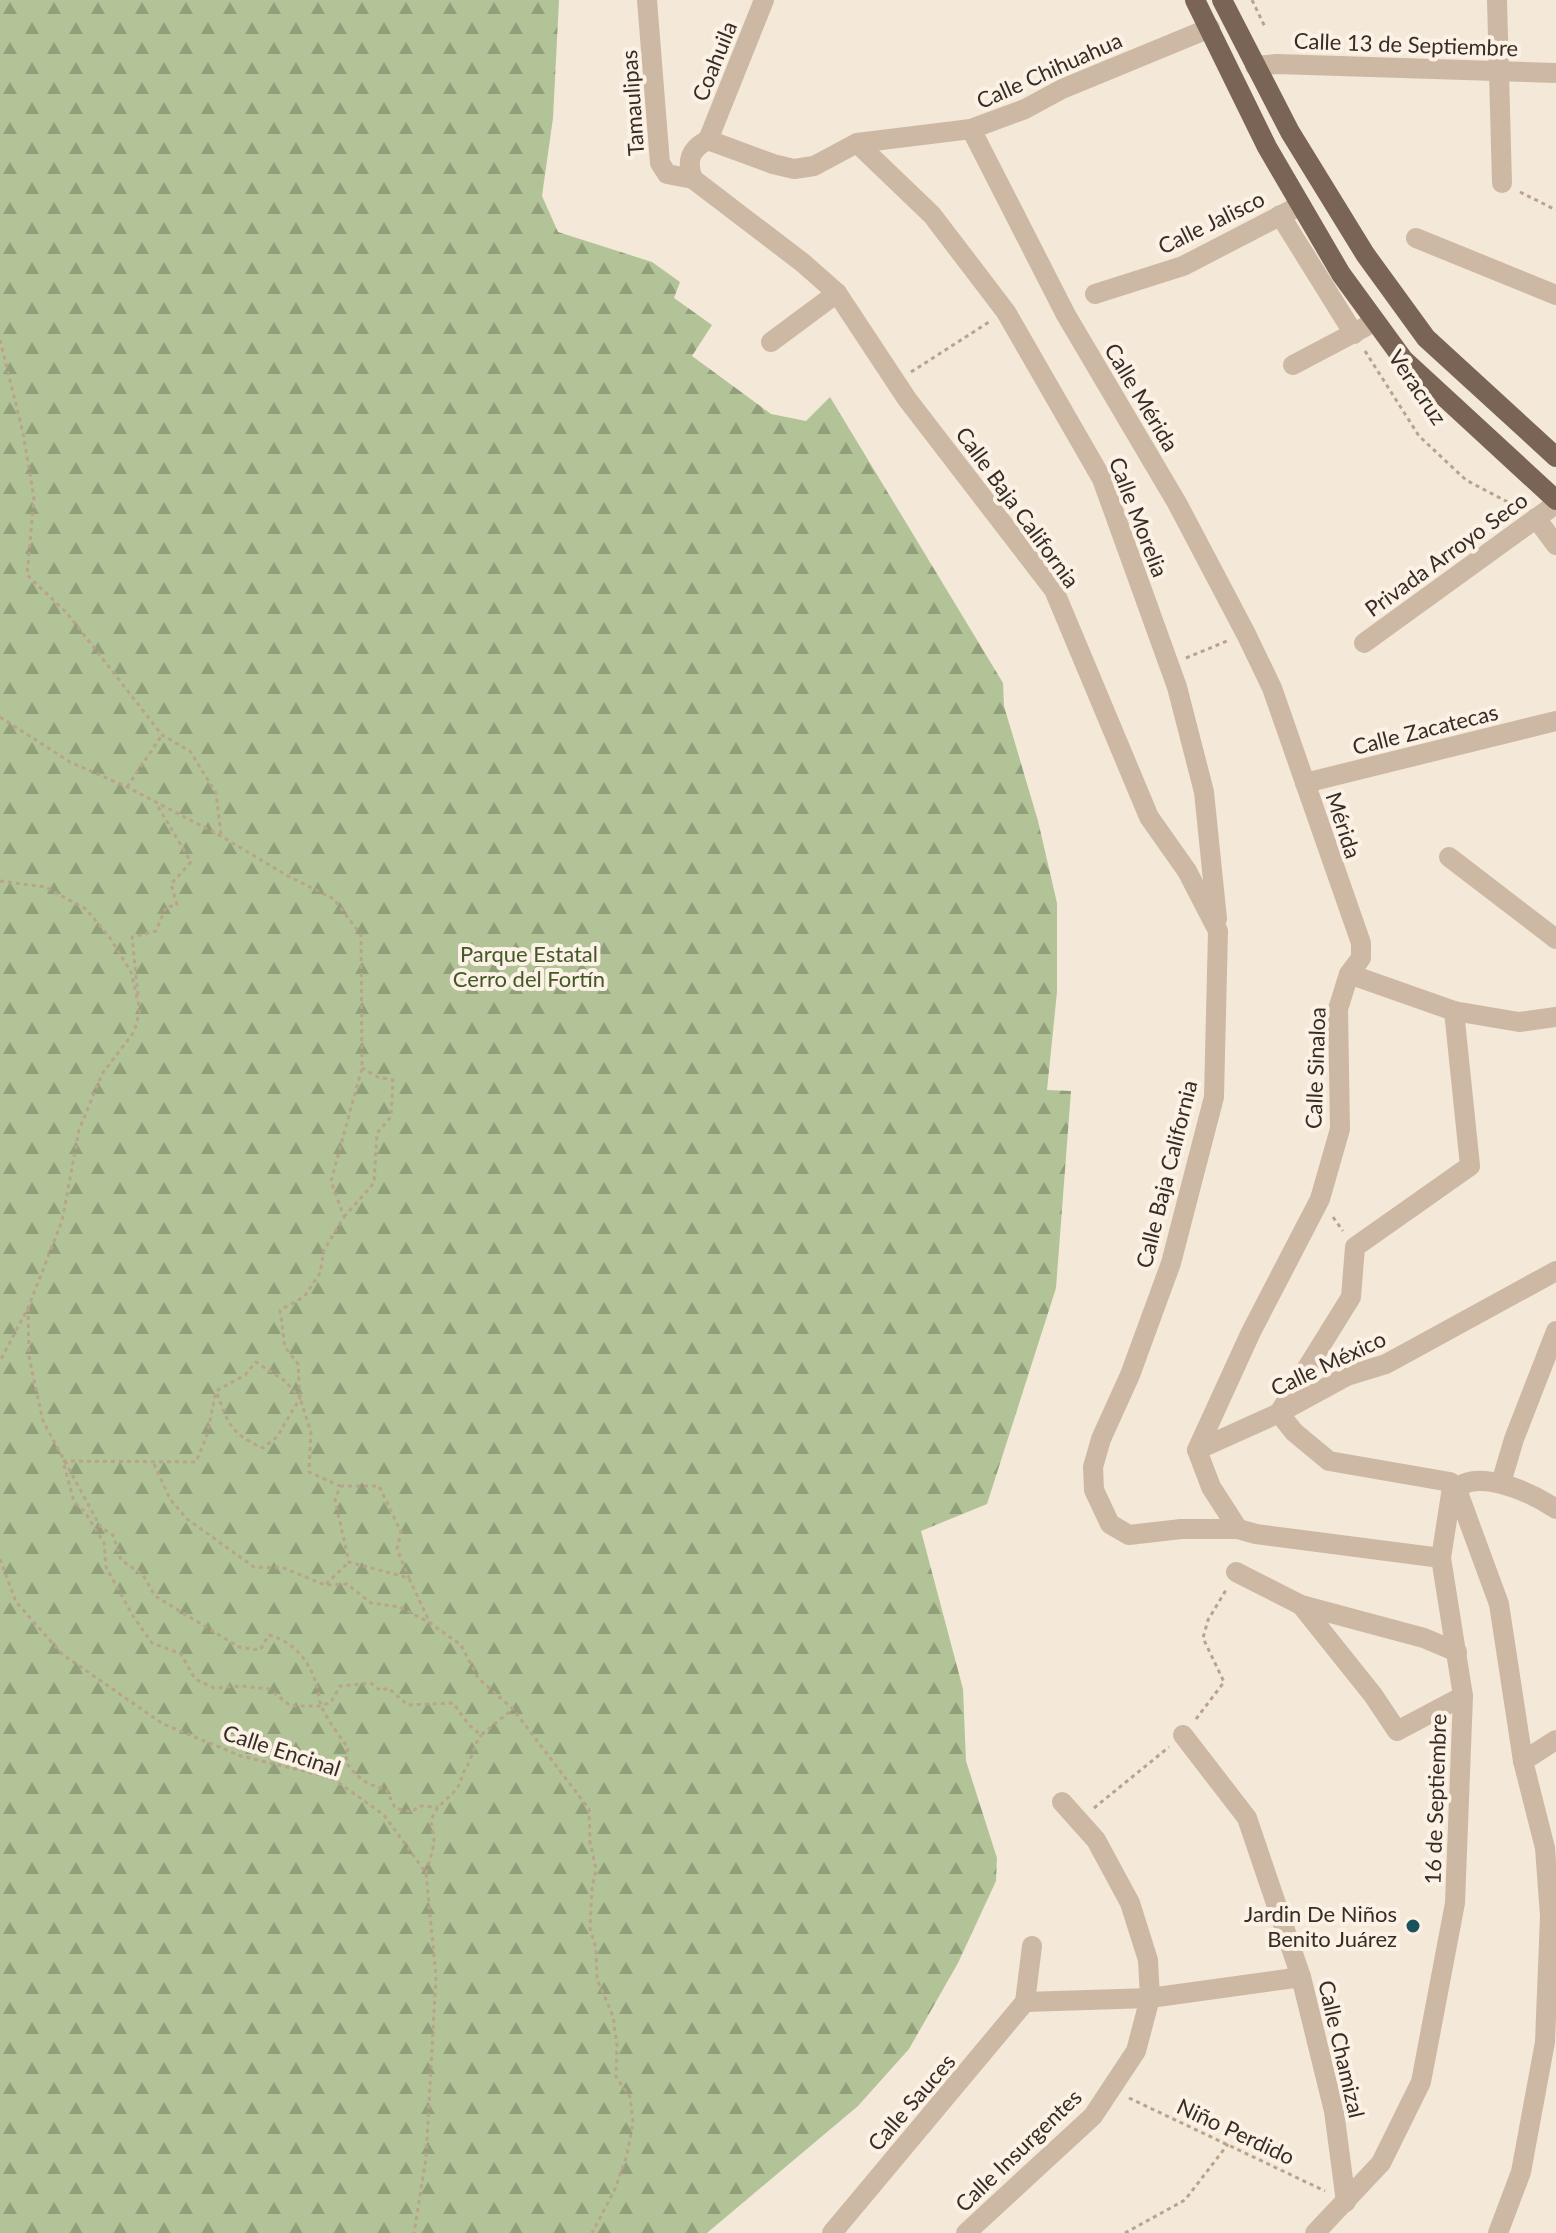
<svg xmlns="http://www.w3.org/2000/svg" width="1556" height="2233" viewBox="0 0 1556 2233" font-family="Lato,sans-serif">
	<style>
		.forest { fill: url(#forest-firs) }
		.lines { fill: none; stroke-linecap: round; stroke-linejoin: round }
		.path { stroke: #b9a38d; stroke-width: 3; stroke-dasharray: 4 4; stroke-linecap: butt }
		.minor { stroke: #cdb9a3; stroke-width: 20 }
		.major { stroke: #7a6455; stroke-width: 20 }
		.poi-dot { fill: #18535c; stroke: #fbf2e5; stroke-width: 3 }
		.labels { text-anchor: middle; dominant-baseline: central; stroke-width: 8; stroke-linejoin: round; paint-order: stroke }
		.street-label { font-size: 22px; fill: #372c26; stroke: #fbf2e5 }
		.park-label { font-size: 22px; fill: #435727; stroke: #fbf2e5 }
		.poi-label { font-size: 22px; fill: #372c26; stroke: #fbf2e5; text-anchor: end }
	</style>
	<defs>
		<pattern id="forest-firs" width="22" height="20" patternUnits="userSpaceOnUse" patternTransform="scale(2)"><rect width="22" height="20" fill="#b2c497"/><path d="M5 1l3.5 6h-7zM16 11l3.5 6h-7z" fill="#929f7b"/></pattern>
	</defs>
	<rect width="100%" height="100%" fill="#f4e8d8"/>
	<polygon class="forest" points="0,0 559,0 553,118 542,196 558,232 652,262 680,282 674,298 712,325 692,356 771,414 806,421 830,397 1003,683 1004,706 1038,821 1057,903 1057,992 1047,1090 1071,1091 1056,1288 987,1504 921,1531 963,1689 966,1761 997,1858 996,1881 958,1963 909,2049 858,2106 707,2233 0,2233"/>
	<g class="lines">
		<g class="path">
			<polyline points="1252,0 1265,27"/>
			<polyline points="1520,192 1556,210"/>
			<polyline points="0,340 23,433 34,498 27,575 67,613 162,735 190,751 216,793 221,834"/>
			<polyline points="1365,351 1419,436 1466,480 1519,508"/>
			<polyline points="911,372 989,322"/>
			<polyline points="1186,658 1227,641"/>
			<polyline points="0,717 70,762 127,787 221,836 286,875 334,899 361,935 362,1068 331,1181 344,1217 324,1250 320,1273 304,1297 280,1310 285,1347 298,1364 300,1398 311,1432 309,1472 340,1486 335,1500 349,1562 409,1578 430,1623 461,1645 478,1678 513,1709 589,1809 590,1842 596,1869 592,1888 590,1928 596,1949 597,1979 613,2016 617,2046 616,2077 630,2097 633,2122 627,2155 615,2189 592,2233"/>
			<polyline points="127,787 162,735"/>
			<polyline points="0,881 45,887 86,909 110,938 131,972 140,1010 134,1032 102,1074 79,1130 62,1221 28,1308 0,1361"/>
			<polyline points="138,995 132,937 156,931 166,907 177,905 171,884 191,862 157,805"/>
			<polyline points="344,1217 374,1183 377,1133 391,1117 393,1080 378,1077 362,1068"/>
			<polyline points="1333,1217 1343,1231"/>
			<path d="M28,1308L29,1357L43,1421L101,1528L113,1535L121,1560L143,1575L155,1596L239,1647L260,1650L269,1635C294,1642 311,1662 317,1687C319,1693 319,1700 321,1705C327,1720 339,1735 348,1748L346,1762C356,1777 368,1786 386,1789L395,1808L412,1812L419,1806L438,1807"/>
			<path d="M63,1461L196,1462L207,1435L216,1391L245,1375L256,1362L285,1381L300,1398L277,1437L263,1448C229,1433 229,1424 216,1391"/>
			<polyline points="154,1464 170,1499 187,1519 254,1567 284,1568 325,1585 347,1584 371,1603 400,1607 430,1623"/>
			<polyline points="64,1465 74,1502 85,1512 104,1543 106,1567 133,1616 152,1643 181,1654 195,1679 214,1688 242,1686 269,1689 291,1706 321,1706 331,1702 340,1686 371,1683 381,1691 388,1688 408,1705 453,1703 469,1725 481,1735 513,1709"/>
			<polyline points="340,1486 379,1486 401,1532 397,1549 409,1578"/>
			<polyline points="0,1559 16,1602 62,1654 163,1724 241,1756 332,1778 384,1815 426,1873 436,1976 426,2158 414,2233"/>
			<polyline points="326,1584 349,1562"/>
			<polyline points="1196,1719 1224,1682 1203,1638 1208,1620 1226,1590"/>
			<polyline points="1094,1808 1169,1747"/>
			<path d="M426,1873C429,1864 433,1850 434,1841C434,1832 429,1824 433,1816C440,1799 461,1794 462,1774C472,1762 472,1748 481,1735"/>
			<polyline points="1129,2098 1325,2191"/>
			<polyline points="1125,2233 1185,2200 1228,2144"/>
		</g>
		<g class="minor">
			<polyline points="647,0 660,163 667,174 693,179"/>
			<polyline points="1497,0 1502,183"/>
			<path d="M1210,28L1062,89L1025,109L971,129L857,143L814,166L794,169L773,164L708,140C690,149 686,161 693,179L803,263L837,293L907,399L1054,590L1149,817L1187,871L1218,931L1214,1097L1171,1263L1130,1375L1101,1439L1093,1467L1094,1490L1110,1524L1129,1535L1181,1529H1238L1256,1534L1441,1558"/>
			<polyline points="1255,66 1277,64 1556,73"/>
			<polyline points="971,129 1066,315 1177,503 1246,634 1272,688 1361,943 1361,958 1349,974 1338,1009 1340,1129 1320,1199 1251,1332 1197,1450"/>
			<polyline points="708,140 764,0"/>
			<polyline points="857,143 932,215 1006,312 1102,479 1177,687 1204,792 1217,919"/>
			<polyline points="1280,215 1354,334"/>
			<polyline points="1416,238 1556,295"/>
			<polyline points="1095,294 1183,266 1301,205"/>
			<polyline points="771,342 837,293"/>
			<polyline points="1293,365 1365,327"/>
			<polyline points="1536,518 1556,545"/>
			<polyline points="1364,643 1556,504"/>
			<polyline points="1305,783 1556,721"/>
			<polyline points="1449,857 1556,939"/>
			<polyline points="1349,974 1454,1011 1519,1022 1556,1017"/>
			<polyline points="1454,1011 1470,1166 1355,1247 1351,1297 1279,1413 1294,1432 1329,1461 1450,1482 1456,1487 1499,1604 1523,1761 1545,1848 1550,1916 1545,2042 1521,2172 1498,2233"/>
			<polyline points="1501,1483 1514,1439 1556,1331"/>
			<polyline points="1238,1529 1211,1487 1197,1450 1279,1413 1347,1376 1386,1364 1556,1271"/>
			<polyline points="1236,1572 1301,1605 1424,1638 1457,1652"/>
			<polyline points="1301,1605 1373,1695 1397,1731 1463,1696"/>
			<polyline points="1183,1735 1247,1818 1301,1977 1334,2111 1346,2202"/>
			<polyline points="1523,1761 1556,1740"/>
			<polyline points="1025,2002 1150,1998 1301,1977"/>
			<polyline points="832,2233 1025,2002 1032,1946"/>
			<polyline points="966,2233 1093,2116 1136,2051 1150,1998 1148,1960 1130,1903 1096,1840 1062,1802"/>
			<path d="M1315,2233L1381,2163L1421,2082L1455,1903L1463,1696L1441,1558L1451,1494C1473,1464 1532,1493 1556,1509"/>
		</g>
		<g class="major">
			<polyline points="1195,0 1267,147 1341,274 1403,359 1556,500"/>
			<polyline points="1222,0 1290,132 1365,254 1426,338 1556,457"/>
		</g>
	</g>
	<circle class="poi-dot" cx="1413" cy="1926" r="8"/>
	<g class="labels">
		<g class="street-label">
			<text transform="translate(1406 44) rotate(2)">Calle 13 de Septiembre</text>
			<text transform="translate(714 61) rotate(-68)">Coahuila</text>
			<text transform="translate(1049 70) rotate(-24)">Calle Chihuahua</text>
			<text transform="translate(632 103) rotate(-94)">Tamaulipas</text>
			<text transform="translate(1211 222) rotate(-26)">Calle Jalisco</text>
			<text transform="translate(1418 387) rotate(56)">Veracruz</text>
			<text transform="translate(1142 397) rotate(59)">Calle Mérida</text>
			<text transform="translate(1018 507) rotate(54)">Calle Baja California</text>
			<text transform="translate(1139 517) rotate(69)">Calle Morelia</text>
			<text transform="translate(1446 554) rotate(-36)">Privada Arroyo Seco</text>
			<text transform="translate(1425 729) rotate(-14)">Calle Zacatecas</text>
			<text transform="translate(1344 825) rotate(72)">Mérida</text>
			<text transform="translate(1315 1068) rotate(-88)">Calle Sinaloa</text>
			<text transform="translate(1166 1174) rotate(-76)">Calle Baja California</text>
			<text transform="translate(1328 1363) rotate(-25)">Calle México</text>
			<text transform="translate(282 1750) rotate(18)">Calle Encinal</text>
			<text transform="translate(1435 1799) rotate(-88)">16 de Septiembre</text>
			<text transform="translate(1342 2049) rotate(77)">Calle Chamizal</text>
			<text transform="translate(911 2102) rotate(-49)">Calle Sauces</text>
			<text transform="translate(1236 2131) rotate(25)">Niño Perdido</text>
			<text transform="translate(1018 2150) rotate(-44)">Calle Insurgentes</text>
		</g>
		<g class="park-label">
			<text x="529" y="953">Parque Estatal<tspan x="529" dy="25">Cerro del Fortín</tspan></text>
		</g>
		<g class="poi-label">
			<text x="1397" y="1913">Jardin De Niños<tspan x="1397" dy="25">Benito Juárez</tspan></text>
		</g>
	</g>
</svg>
